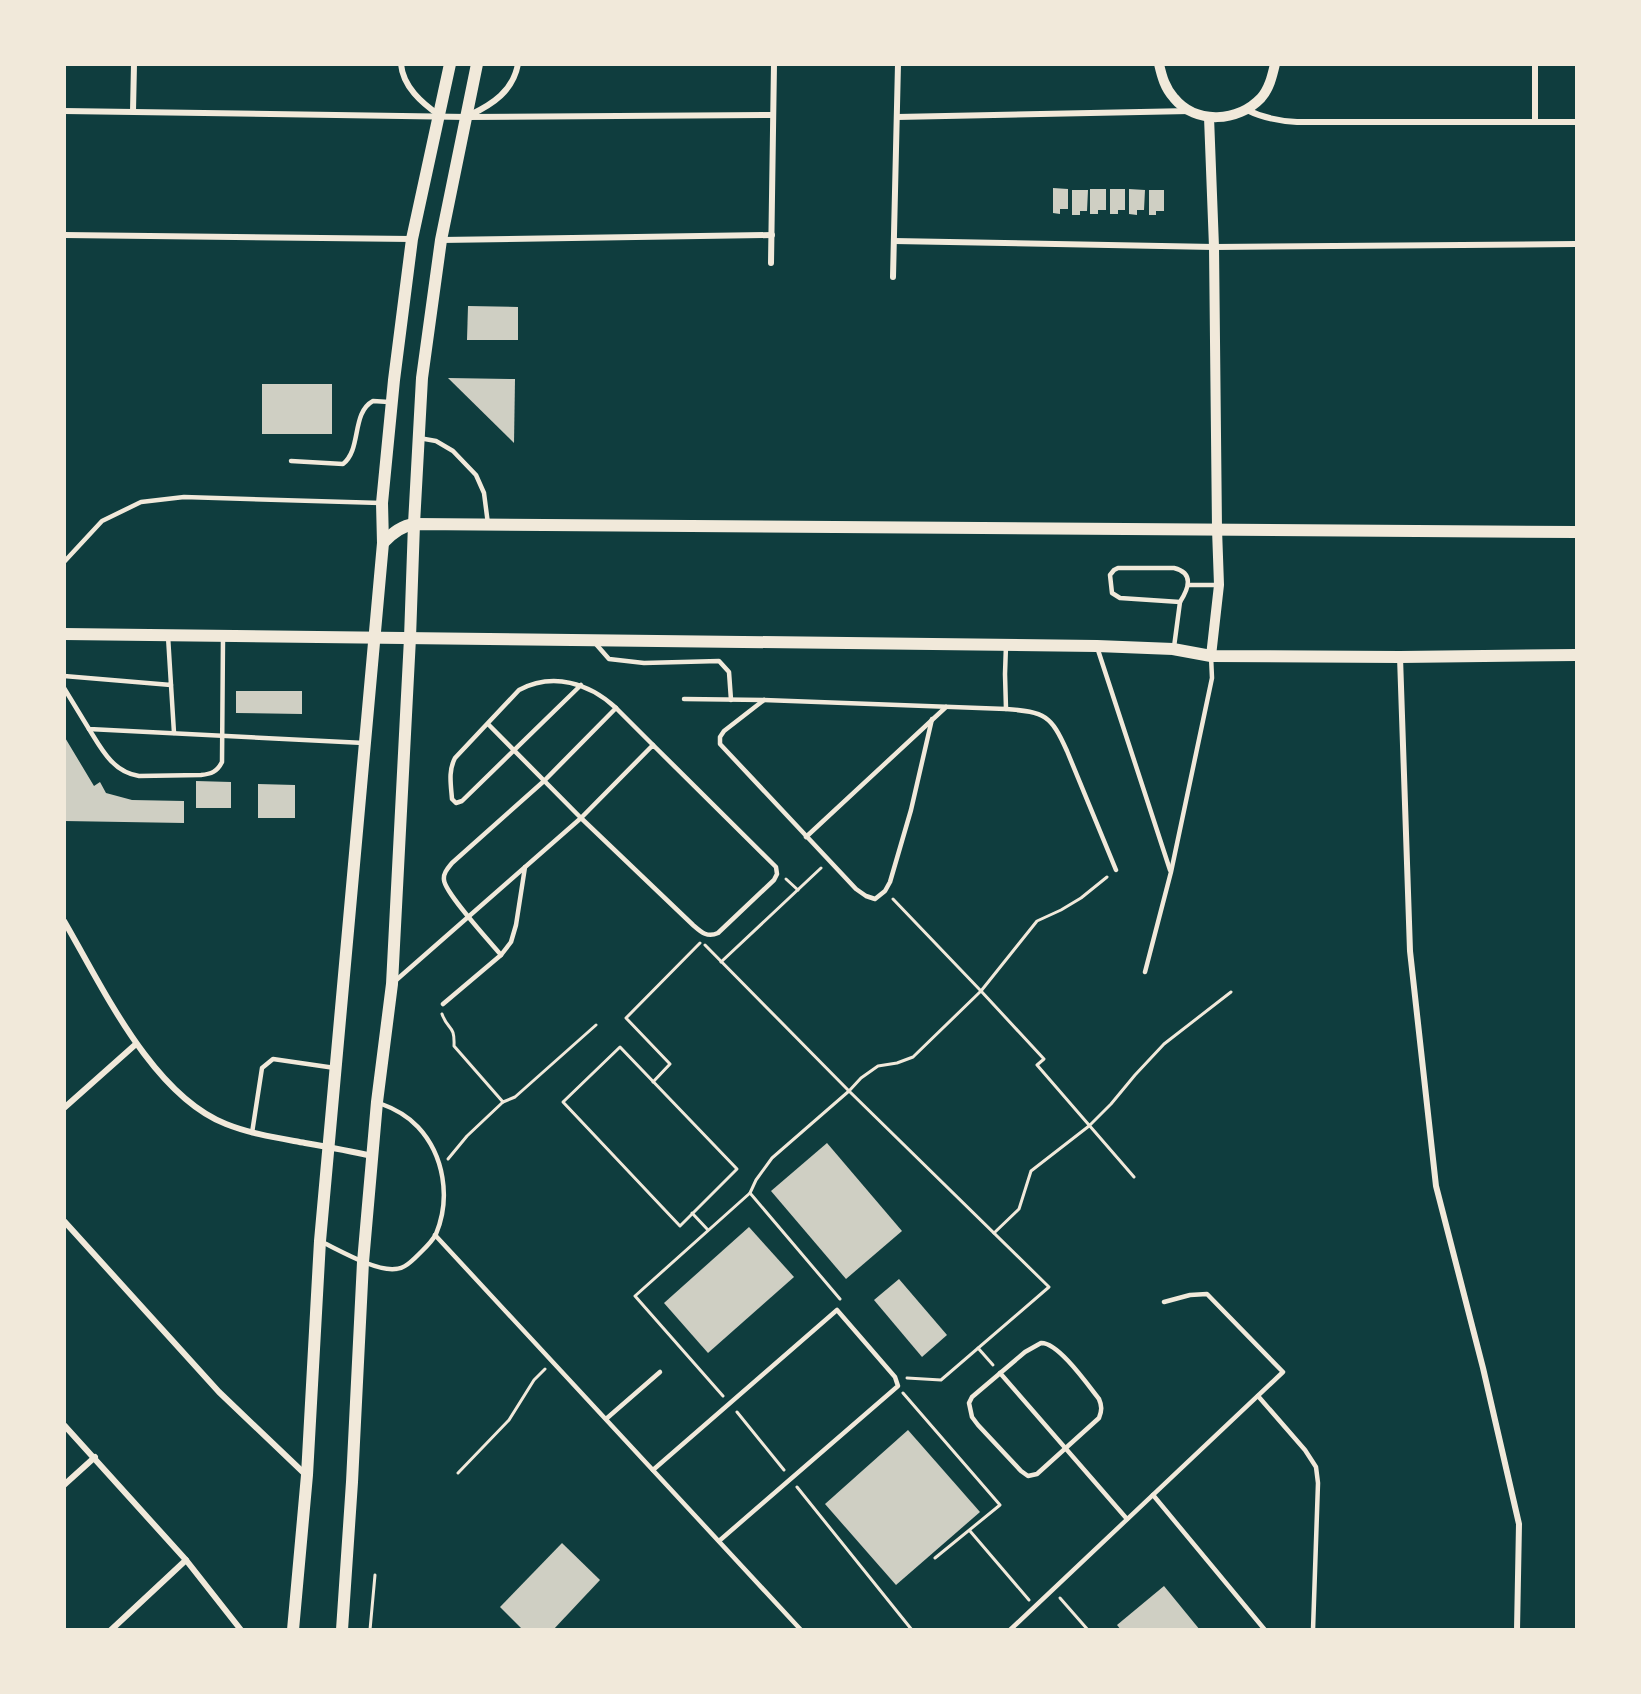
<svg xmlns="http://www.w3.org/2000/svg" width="1641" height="1694" viewBox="0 0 1641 1694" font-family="Spectral,serif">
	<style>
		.building { fill: #cfcfc3 }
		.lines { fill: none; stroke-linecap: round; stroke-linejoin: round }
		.path { stroke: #f1e9da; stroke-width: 3 }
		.service { stroke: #f1e9da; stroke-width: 4.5 }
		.minor { stroke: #f1e9da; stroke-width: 6 }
		.tertiary { stroke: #f1e9da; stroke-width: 10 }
		.secondary { stroke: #f1e9da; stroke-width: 12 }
	</style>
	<rect width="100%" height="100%" fill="#0f3d3e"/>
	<g class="building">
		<polygon points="1053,188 1068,189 1068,209 1060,209 1060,214 1053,213"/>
		<polygon points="1090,189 1106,189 1106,210 1098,210 1098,214 1090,214"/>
		<polygon points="1110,189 1125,189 1125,210 1118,210 1118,214 1110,214"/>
		<polygon points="1129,189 1145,190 1144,210 1137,210 1137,215 1129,214"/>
		<polygon points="1072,190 1088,190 1087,211 1080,211 1080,215 1072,215"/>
		<polygon points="1149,190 1164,190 1164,211 1156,211 1156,215 1149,215"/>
		<polygon points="468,306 518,307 518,340 467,340"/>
		<polygon points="448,378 515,379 514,443"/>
		<rect x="262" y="384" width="70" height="50"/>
		<polygon points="236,691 302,691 302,714 236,713"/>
		<polygon points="64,736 94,786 100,782 106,793 132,800 184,801 184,823 64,821"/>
		<polygon points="196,781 231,782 231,808 196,808"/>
		<polygon points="258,784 295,785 295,818 258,818"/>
		<polygon points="827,1143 902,1231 846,1279 771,1191"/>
		<polygon points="749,1227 794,1277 708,1353 664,1303"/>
		<polygon points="899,1279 947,1335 922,1357 874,1300"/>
		<polygon points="908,1430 980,1512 896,1585 825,1504"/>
		<polygon points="562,1543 600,1580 553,1630 523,1630 500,1607"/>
		<polygon points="1164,1586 1200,1630 1121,1630 1117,1625"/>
	</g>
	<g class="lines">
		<g class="path">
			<polyline points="786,879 798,890"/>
			<polyline points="893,899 981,991 1044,1059 1037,1065 1134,1177"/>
			<polyline points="705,945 849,1091 1049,1287 941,1380 907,1378"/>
			<polyline points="721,962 821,868"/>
			<path d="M442,1014C448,1031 455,1024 454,1046L503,1102L515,1097L596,1025"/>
			<polygon points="620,1047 737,1169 680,1226 563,1102"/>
			<polyline points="653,1082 670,1064 626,1018 700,943"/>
			<polyline points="448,1159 467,1136 503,1102"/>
			<polyline points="750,1193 840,1299"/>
			<polyline points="692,1213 708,1230"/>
			<polyline points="994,1233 1019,1209 1031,1171 1089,1126 1111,1104 1135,1075 1164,1044 1231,992"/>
			<polyline points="978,1348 993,1365"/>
			<polyline points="903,1393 1000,1505 935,1558"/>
			<polyline points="723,1396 635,1296 750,1193 756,1180 772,1158 849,1091 861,1078 878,1066 897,1063 913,1057 981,991 1037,921 1061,910 1081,898 1107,877"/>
			<polyline points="737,1412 784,1470"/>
			<polyline points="458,1473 509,1420 534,1380 545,1369"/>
			<polyline points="797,1487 912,1630"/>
			<polyline points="970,1531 1029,1600"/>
			<polyline points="1060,1598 1088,1630"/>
			<polyline points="370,1630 375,1575"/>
		</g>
		<g class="service">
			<polyline points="419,438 436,441 453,451 476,475 484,493 488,524"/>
			<path d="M291,461L343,464C362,449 351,413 373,401L389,402"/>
			<polyline points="64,562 102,521 141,502 184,497 381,503"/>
			<path d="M1118,568H1174C1194,573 1189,588 1180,602L1120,598L1112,593L1110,575L1114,570Z"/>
			<polyline points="1188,585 1219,585"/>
			<polyline points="595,643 609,659 644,663 719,661 729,672 731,700"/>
			<polyline points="1097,647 1170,870"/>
			<polyline points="1174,647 1180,602"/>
			<polyline points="64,676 171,685 168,636"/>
			<polyline points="171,685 174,733"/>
			<path d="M581,685L462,801L456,803L452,799C451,785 448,771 455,758L519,690C553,672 589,683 616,708"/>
			<polyline points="64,688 89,729 364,743"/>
			<polyline points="684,699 764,700 1006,709 1005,674 1006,645"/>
			<polyline points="764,700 724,731 720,737 720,744 856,889 866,896 875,899 885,891 890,882 911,810 932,719"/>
			<path d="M1006,709C1045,712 1051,715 1067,751L1116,870"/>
			<path d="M89,729C102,750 113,772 139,776L201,775C211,774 217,772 222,762L223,638"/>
			<path d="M653,745L776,867L777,874L774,880L718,933C707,938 701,932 693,925L581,818Z"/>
			<polyline points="806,837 946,707"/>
			<path d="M501,955C490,942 445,893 444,880C443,873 448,868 452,863L544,781L616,708L653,745"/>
			<polyline points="1145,972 1171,872 1212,678 1211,656"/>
			<polyline points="394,982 581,818 488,724"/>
			<polyline points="443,1004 501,955 511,942 516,925 525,867"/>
			<polyline points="252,1133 262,1068 273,1059 335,1068"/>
			<polyline points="435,1235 801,1630"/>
			<path d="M322,1242C341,1251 375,1271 395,1269C404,1269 412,1261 418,1255C424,1249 432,1242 436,1234C451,1198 444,1155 418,1127C407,1115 393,1108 379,1103"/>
			<path d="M1041,1343C1058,1342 1088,1385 1099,1399C1102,1406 1102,1410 1099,1418L1037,1474L1028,1476L1021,1471L978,1425L972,1417L969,1403L972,1397L1025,1352Z"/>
			<polyline points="1000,1373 1127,1519"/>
			<polyline points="1258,1396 1305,1450 1316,1467 1318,1483 1313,1630"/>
			<polyline points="606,1419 660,1372"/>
			<polyline points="653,1470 837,1310 895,1377 898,1386 719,1541"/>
			<polyline points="1153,1495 1265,1630"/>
			<polyline points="1010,1630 1283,1372 1207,1294 1190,1295 1164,1302"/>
		</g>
		<g class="minor">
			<path d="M401,64C403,87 422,103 439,115"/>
			<polyline points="1535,64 1535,122"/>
			<path d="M1247,110C1263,118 1279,121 1297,122H1576"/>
			<polyline points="64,111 467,117 772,115"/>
			<polyline points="133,111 134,64"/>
			<path d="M470,115C493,104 513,91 518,64"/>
			<polyline points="897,117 1190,111"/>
			<polyline points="64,235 412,239"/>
			<polyline points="441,240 772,235"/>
			<polyline points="894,241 1214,247 1576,244"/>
			<polyline points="771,263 774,64"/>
			<polyline points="893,277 898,64"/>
			<polyline points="1400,657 1410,951 1436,1186 1483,1368 1519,1524 1517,1630"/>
			<path d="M64,921C102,986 152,1095 226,1124C251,1134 278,1138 305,1143C328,1147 350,1151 372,1156"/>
			<polyline points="64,1108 136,1044"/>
			<polyline points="64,1221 219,1392 306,1475"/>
			<polyline points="64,1425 186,1560 241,1630"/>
			<polyline points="64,1485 95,1457"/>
			<polyline points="111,1630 186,1560"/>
		</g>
		<g class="tertiary">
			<path d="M1159,64C1162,77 1165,88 1174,98C1196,125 1238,122 1261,98C1269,89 1272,77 1275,64"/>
			<polyline points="1209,117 1214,247 1217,529 1219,585 1211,656"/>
		</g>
		<g class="secondary">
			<path d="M383,543C392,533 401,526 414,524L1576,532"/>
			<polyline points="64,634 1097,646 1173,649 1211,656 1400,657 1576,655"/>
			<polyline points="293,1630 307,1475 320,1241 383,543 382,503 394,380 412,239 450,64"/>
			<polyline points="342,1630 352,1482 363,1262 377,1102 392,984 410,638 414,524 422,378 441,240 477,64"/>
		</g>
	</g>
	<rect width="1641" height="1694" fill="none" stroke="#f1e9da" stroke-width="132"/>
</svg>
